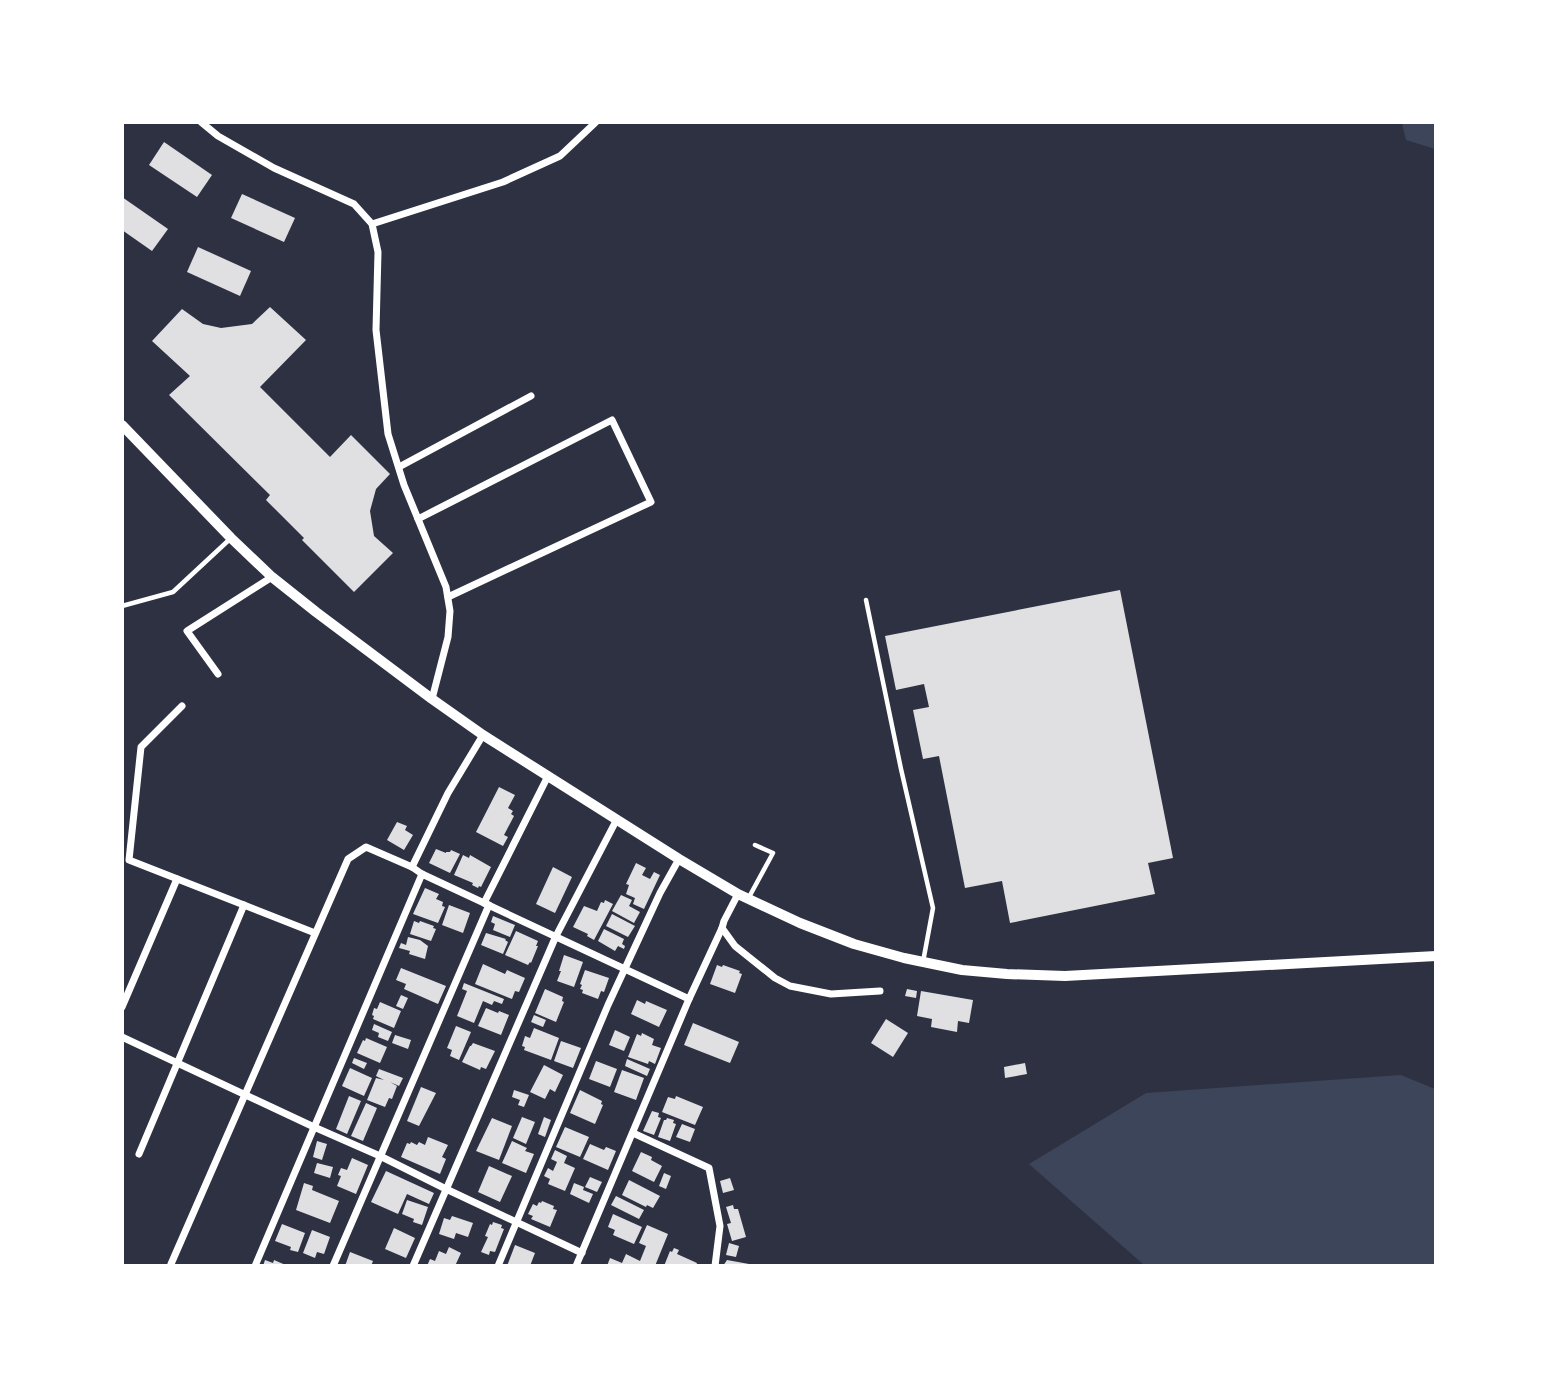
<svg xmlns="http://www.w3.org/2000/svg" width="1558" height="1388" viewBox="0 0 1558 1388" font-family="'Noto Sans',sans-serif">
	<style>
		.green { fill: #3c4559 }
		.building { fill: #e0e0e3 }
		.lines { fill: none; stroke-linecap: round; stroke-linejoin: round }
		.service { stroke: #fff; stroke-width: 4.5 }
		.minor { stroke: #fff; stroke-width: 7 }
		.tertiary { stroke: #fff; stroke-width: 10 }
	</style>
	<rect width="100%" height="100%" fill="#2d3142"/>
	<g class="green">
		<polygon points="1402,123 1435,123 1435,149 1406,140"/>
		<polygon points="1401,1075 1435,1089 1435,1265 1144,1265 1029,1164 1146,1093"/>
	</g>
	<g class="building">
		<polygon points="164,142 212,175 197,197 149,165"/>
		<polygon points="242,194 295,218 284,242 231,218"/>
		<polygon points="122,197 168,229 152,251 122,230"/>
		<polygon points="198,247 251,271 240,296 187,272"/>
		<polygon points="270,307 306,340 260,387 330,457 351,435 390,474 376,489 370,511 374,536 393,553 354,592 302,540 304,538 266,500 270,495 169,395 190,376 152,341 182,309 203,324 221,328 252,324"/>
		<polygon points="1120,590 1173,858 1148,863 1155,894 1010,923 1002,881 965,888 939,756 923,759 913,710 929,707 924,684 896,690 885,636"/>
		<polygon points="499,787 515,795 508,808 513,811 511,814 514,816 504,835 508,837 503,846 476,832"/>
		<polygon points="397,822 407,826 405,830 413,835 404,850 387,840"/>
		<polygon points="436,849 446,853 446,852 450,852 451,850 460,854 450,873 429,863"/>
		<polygon points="463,855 469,858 470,855 491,867 481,887 479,886 478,888 472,885 473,883 454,875"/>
		<polygon points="636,863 646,868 642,875 650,879 654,872 660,875 644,909 633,904 635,898 626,894 629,885 626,884"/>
		<polygon points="553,867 572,877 555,913 536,904"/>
		<polygon points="425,888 439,894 436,899 443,902 442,906 445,907 438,923 413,914"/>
		<polygon points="621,895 632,900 629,906 640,912 634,923 612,911"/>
		<polygon points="605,900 613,904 594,940 587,936 588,934 573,927 584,906 597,911 601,902 604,903"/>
		<polygon points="449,905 470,913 463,933 442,925"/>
		<polygon points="612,914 635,926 628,937 606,926"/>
		<polygon points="493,916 515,925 510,937 493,930 495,924 491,922"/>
		<polygon points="414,921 419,923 420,921 434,926 433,928 436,929 431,941 410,934"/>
		<polygon points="604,929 624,939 622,944 625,946 624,949 618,946 615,951 598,941"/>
		<polygon points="516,931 538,941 536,946 538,946 531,963 530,962 528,965 505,955"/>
		<polygon points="486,933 506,939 505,940 508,942 503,954 481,945"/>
		<polygon points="408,937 420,940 428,946 425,959 409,954 410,951 399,948 401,943 406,945"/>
		<polygon points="564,955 583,962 574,987 557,981 561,971 559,971"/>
		<polygon points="483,964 505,974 507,970 525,978 519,992 515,991 512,999 475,984"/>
		<polygon points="717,965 722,967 723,965 740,971 739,973 742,974 735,993 710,984"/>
		<polygon points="401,968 446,986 438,1004 404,989 406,984 396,980"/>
		<polygon points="585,970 609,978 604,992 601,991 598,999 582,993 583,990 580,989 582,985 580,984"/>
		<polygon points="464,983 504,999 502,1004 494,1001 492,1005 483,1001 474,1023 457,1016 467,991 462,989"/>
		<polygon points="545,989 563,997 562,1001 564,1002 556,1022 535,1013"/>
		<polygon points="907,989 917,991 916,998 905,996"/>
		<polygon points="921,991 973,1000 969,1023 958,1021 957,1032 931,1027 932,1019 917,1016"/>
		<polygon points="401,995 408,998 403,1009 396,1006"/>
		<polygon points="637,1000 645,1004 646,1001 667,1010 659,1027 631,1014"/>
		<polygon points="380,1002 401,1011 394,1028 373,1019 374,1016 372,1015 374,1008 377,1009"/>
		<polygon points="486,1008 498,1013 499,1011 509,1015 501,1035 478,1026"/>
		<polygon points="534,1015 546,1020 543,1027 531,1022"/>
		<polygon points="886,1019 908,1033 893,1057 871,1043"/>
		<polygon points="693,1023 739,1042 730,1063 684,1045"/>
		<polygon points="374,1024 392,1032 388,1041 378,1037 379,1033 372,1030"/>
		<polygon points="456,1026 471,1032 459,1060 450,1056 452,1050 447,1048"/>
		<polygon points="534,1028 559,1038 551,1060 524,1050 525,1047 522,1046 525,1036 530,1038"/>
		<polygon points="615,1030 630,1037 624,1051 609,1045"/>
		<polygon points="642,1033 654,1039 652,1045 661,1048 655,1064 649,1061 648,1064 628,1057 637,1034 641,1036"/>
		<polygon points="395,1035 411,1040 408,1049 392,1043"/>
		<polygon points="366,1038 387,1047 380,1063 357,1053 363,1040 365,1041"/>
		<polygon points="561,1041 581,1048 573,1068 554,1061"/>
		<polygon points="473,1043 495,1051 486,1069 481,1067 480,1070 462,1062 470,1046 471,1046"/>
		<polygon points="354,1058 367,1063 364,1069 352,1063"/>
		<polygon points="627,1059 650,1069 647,1076 625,1066"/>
		<polygon points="596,1061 617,1069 610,1087 589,1079"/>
		<polygon points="1025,1063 1027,1074 1005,1078 1004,1067"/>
		<polygon points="544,1065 563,1075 555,1092 550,1089 545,1099 530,1092"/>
		<polygon points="350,1068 372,1078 364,1096 342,1086"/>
		<polygon points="379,1069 403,1078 399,1086 390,1082 397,1086 392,1099 389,1098 385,1107 367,1100 376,1078 384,1080 376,1076"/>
		<polygon points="622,1070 644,1078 636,1100 614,1092"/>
		<polygon points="421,1087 436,1093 419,1126 407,1121"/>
		<polygon points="514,1090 529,1095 524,1107 518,1105 520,1100 512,1097"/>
		<polygon points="580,1090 602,1101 601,1104 603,1105 595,1124 570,1113"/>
		<polygon points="349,1096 361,1101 347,1134 336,1129"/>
		<polygon points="676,1096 703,1107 695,1125 662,1112 668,1097 675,1099"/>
		<polygon points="366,1103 377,1108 363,1141 351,1136"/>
		<polygon points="652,1111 659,1113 658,1117 661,1118 654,1135 643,1131"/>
		<polygon points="522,1117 535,1122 526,1144 513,1138"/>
		<polygon points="544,1117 551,1120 545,1137 538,1134"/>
		<polygon points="492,1118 512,1126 499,1160 476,1151"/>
		<polygon points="667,1118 674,1120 673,1123 676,1124 670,1141 658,1137 664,1120 666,1120"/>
		<polygon points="682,1124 695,1129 690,1142 676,1137"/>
		<polygon points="565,1127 589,1137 580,1157 556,1147"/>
		<polygon points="428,1137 448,1145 442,1157 446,1159 440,1174 401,1157 407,1143 410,1144 411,1142 417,1145 419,1142 425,1145"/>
		<polygon points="317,1141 327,1144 322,1160 313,1157"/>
		<polygon points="512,1141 527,1148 525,1151 534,1154 526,1173 502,1163"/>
		<polygon points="590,1144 604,1150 606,1147 616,1151 608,1170 583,1159"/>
		<polygon points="555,1150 567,1156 564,1163 575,1168 565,1191 548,1184 550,1179 544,1176 548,1168 553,1171 557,1162 551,1159"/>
		<polygon points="641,1152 652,1157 651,1160 662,1166 654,1182 632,1171"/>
		<polygon points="352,1158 368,1165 356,1194 337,1186 341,1176 338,1175 341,1168 347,1170"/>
		<polygon points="317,1163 333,1167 330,1178 314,1173"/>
		<polygon points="489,1166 512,1176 500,1202 478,1192"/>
		<polygon points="386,1171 434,1193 429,1204 407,1194 398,1214 371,1202"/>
		<polygon points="664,1173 671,1176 666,1189 659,1186"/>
		<polygon points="590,1177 602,1182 597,1192 585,1187"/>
		<polygon points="730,1178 734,1190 723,1193 720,1181"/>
		<polygon points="629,1180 660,1196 653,1208 647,1205 646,1207 622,1195"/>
		<polygon points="304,1183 313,1186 312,1190 339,1201 330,1223 296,1210"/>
		<polygon points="574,1183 584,1187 583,1190 593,1194 589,1203 570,1194"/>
		<polygon points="616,1196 644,1210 639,1219 611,1205"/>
		<polygon points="407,1200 428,1207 422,1225 413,1222 414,1219 402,1214"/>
		<polygon points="542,1201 554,1206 553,1209 557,1210 550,1227 531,1219 533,1216 528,1214 533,1204 537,1206 539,1202 541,1203"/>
		<polygon points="733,1205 734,1209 738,1209 746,1237 732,1241 727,1224 731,1223 726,1207"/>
		<polygon points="613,1214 642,1227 634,1244 613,1235 615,1230 608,1227"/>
		<polygon points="452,1216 473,1223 468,1237 456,1233 454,1239 439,1234 444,1218 450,1220"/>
		<polygon points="493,1222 502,1225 501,1228 504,1229 495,1252 490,1251 489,1255 481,1252 488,1237 485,1236 490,1224 492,1225"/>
		<polygon points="282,1224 305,1233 298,1252 290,1250 291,1247 275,1241"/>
		<polygon points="647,1225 668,1234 655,1266 607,1266 610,1258 622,1263 626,1254 640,1261 646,1246 639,1243"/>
		<polygon points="394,1228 415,1238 406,1258 385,1249"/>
		<polygon points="312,1230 330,1237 324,1254 317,1252 315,1258 303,1253"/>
		<polygon points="729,1243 739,1246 736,1257 726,1255"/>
		<polygon points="515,1245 535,1253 530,1266 507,1266"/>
		<polygon points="449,1247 461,1253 455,1266 427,1266 430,1259 435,1261 439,1251 446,1254"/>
		<polygon points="674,1248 679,1250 677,1254 697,1263 696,1266 664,1266 670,1251 672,1252"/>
		<polygon points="350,1252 373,1261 371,1266 345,1266"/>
		<polygon points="265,1260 273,1263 274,1260 288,1266 263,1266"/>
		<polygon points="727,1260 749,1264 749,1266 723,1266"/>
	</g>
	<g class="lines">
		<g class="service">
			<polyline points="866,600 901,769 933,908 923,962"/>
			<polyline points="122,606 173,592 230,539"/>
			<polyline points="748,899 773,853 755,845"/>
		</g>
		<g class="minor">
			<polyline points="201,122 218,136 274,168 354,204 372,224 378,252 376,330 388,434 404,485 446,587 450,611 448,637 432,699"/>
			<polyline points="372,224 503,182 560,156 596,122"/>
			<polyline points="399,467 531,396"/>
			<polyline points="418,519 612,420 651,502 448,597"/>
			<polyline points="218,674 187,631 272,577"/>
			<polyline points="182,706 141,747 129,860 315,933"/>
			<polyline points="412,867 448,793 483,735"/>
			<polyline points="738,894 724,921 722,928 735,946 775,978 790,986 831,994 880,991"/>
			<polyline points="484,903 548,776"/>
			<polyline points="122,1007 177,879"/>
			<polyline points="122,1037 314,1127 380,1156 446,1189 582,1253"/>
			<polyline points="633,1133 709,1168 720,1226 715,1266"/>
			<polyline points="139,1154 244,905"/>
			<polyline points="171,1264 348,859 366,847 412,867 422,874 689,999"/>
			<polyline points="255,1266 422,874"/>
			<polyline points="333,1266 489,905"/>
			<polyline points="413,1266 556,936 617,819"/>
			<polyline points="498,1266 608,1005 660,893 679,859"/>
			<polyline points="576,1266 689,999 722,928"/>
		</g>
		<polyline class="tertiary" points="122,425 231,538 272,577 316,612 432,699 483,735 679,859 738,894 800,923 854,944 904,958 962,970 1007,974 1065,976 1436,956"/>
	</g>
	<rect width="1558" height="1388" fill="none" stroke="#ffffff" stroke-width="248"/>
</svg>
